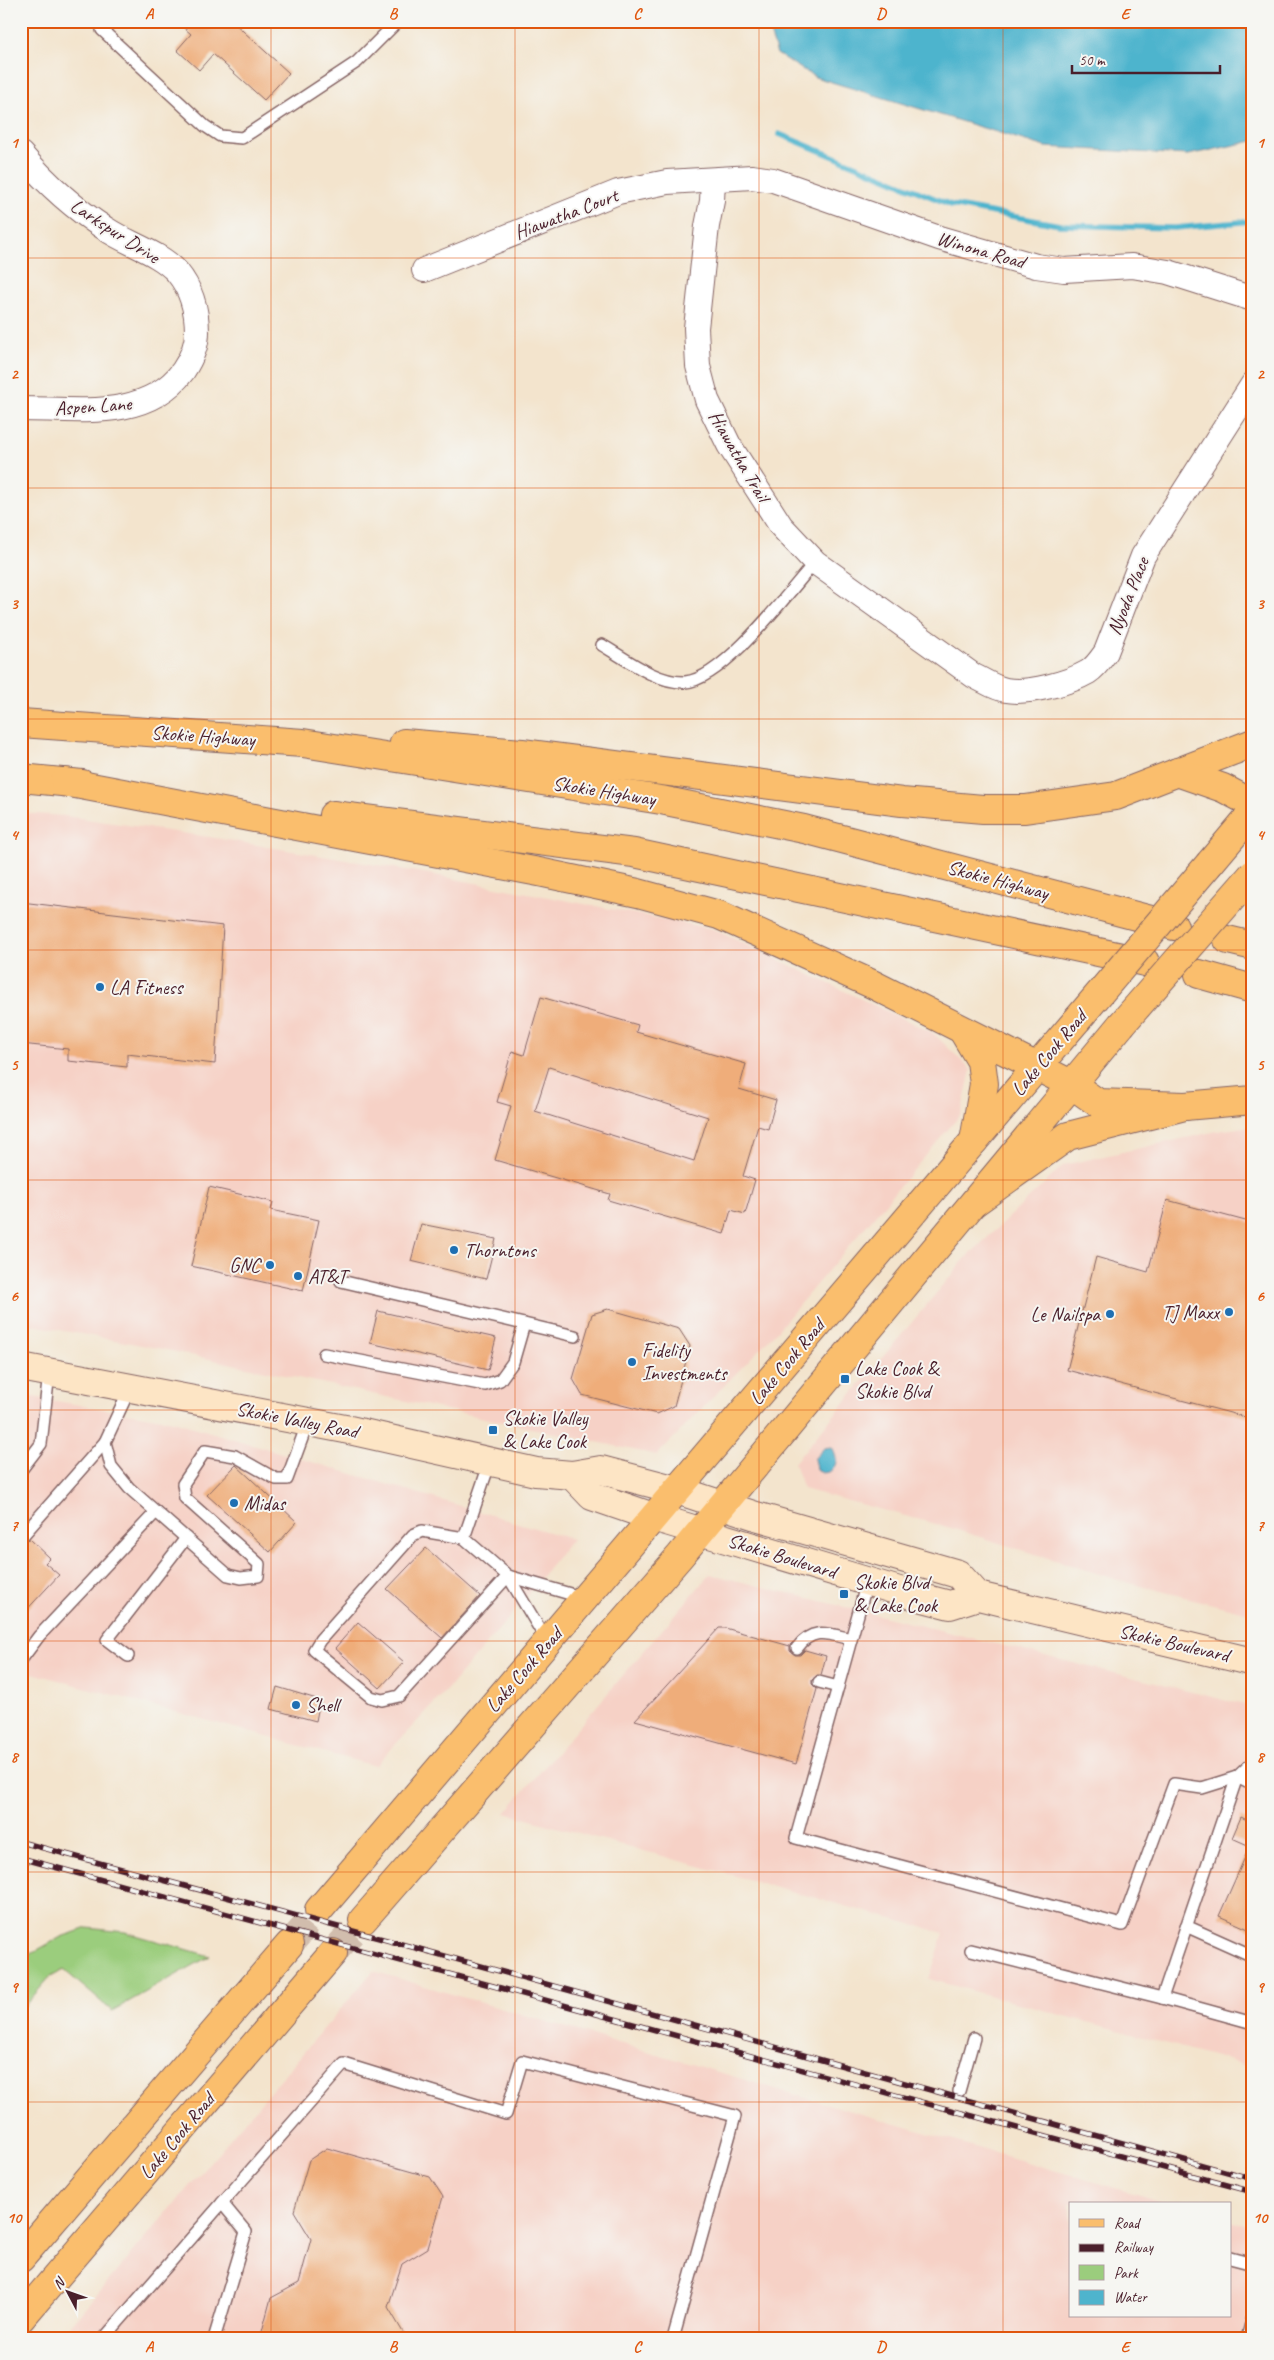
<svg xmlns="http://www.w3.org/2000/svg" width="1274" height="2360" viewBox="0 0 1274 2360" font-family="Caveat,sans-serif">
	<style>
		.built { fill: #f6d1c6 }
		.green { fill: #9bcd7d; stroke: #727654 }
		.water { fill: #4eb4cd; stroke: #4c6a7c }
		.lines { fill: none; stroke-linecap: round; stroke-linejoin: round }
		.stream { stroke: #4eb4cd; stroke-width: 5.5 }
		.building { fill: #efad7a; fill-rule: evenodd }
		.primary-tunnel { stroke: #d1bdad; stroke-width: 28; stroke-dasharray: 28 14; stroke-linecap: butt }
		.service-casing { stroke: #856464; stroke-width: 14 }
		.minor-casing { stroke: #856464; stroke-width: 26 }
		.secondary-casing { stroke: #856464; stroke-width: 30 }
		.primary-casing { stroke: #856464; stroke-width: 30 }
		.motorway-casing { stroke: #856464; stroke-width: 30 }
		.service { stroke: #fff; stroke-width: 11 }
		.minor { stroke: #fff; stroke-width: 24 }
		.secondary { stroke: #fde5c5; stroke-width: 28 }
		.primary { stroke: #fabe6d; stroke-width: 28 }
		.motorway { stroke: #fabe6d; stroke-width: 28 }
		.rail-casing { stroke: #4a1f2b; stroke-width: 5.5 }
		.rail { stroke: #f6f6f2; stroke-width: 4; stroke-dasharray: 11; stroke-linecap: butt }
		.primary-bridge-casing { stroke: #856464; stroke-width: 30; stroke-linecap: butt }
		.primary-bridge { stroke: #fabe6d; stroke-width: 28 }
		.grid { fill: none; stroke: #e0560e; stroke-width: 1; stroke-opacity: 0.55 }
		.poi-dot { fill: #1f6fb2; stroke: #f6f6f2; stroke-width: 2 }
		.labels { text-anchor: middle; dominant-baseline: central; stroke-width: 4; stroke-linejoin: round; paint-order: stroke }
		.street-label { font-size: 20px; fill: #4a1f2b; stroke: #f6f6f2 }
		.poi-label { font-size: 20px; fill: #4a1f2b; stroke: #f6f6f2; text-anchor: start }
		.neatline { fill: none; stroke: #e0560e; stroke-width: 2 }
		.grid-label { font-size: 16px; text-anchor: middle; font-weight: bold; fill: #e0560e }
	</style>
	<rect width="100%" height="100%" fill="#f6f6f2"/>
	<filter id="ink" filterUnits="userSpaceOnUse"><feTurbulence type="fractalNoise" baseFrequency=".02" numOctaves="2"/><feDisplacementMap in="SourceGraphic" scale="10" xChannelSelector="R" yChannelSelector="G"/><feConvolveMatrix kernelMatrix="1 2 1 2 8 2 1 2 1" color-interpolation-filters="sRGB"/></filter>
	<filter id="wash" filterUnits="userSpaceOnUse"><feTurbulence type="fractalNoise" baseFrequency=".0096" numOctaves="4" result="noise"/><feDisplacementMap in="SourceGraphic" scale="20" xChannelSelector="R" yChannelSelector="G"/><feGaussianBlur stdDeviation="1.12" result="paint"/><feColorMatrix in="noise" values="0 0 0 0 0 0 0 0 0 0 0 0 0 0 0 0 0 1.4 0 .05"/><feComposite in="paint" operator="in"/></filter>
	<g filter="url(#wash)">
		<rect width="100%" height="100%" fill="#f3e4cd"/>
		<g class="built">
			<polygon points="21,813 65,816 209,837 424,873 713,929 933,1033 971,1070 961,1114 776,1332 657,1455 158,1348 21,1323"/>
			<polygon points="1253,1126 1253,1614 1125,1582 951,1528 803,1489 794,1463 965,1259 1064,1165 1217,1131"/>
			<polygon points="21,1395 173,1421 572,1539 507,1620 443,1694 375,1766 21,1670"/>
			<polygon points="710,1574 1253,1707 1253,2067 929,1979 944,1933 505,1813"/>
			<polygon points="373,1971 1170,2204 1070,2204 1070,2316 1230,2316 1230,2221 1253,2228 1253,2339 59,2339"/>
		</g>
		<polygon class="green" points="87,1928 125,1932 210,1956 112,2011 64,1970 49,1978 21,2010 21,1959 61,1937"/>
		<g class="water">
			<polygon points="772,21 1253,21 1253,141 1188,155 1046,147 815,77 777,54 769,30"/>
			<path d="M832,1447C837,1456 839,1465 829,1472L822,1473L816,1469L814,1459L824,1448Z"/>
		</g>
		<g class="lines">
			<polyline class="stream" points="779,134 951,205 1060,225 1175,228 1253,221"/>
		</g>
		<g id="blocks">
			<g class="building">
				<polygon points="176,21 232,21 289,73 264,100 213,54 199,70 177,50 191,34"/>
				<polygon points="21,902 223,926 215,1064 127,1054 127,1067 68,1061 68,1049 21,1044"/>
				<path d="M541,997L638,1025L636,1032L746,1064L739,1089L776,1100L768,1129L758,1126L743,1176L755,1180L745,1214L731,1210L724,1234L608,1200L610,1194L495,1160L511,1106L497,1102L512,1051L524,1055ZM549,1067L708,1117L694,1161L535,1111Z"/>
				<polygon points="209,1187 273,1202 271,1210 319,1220 303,1291 191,1266"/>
				<polygon points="1167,1200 1253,1223 1253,1419 1067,1370 1096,1257 1148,1272"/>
				<polygon points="421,1224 496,1239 486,1279 411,1261"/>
				<polygon points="608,1309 679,1329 690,1346 674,1406 657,1414 582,1395 573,1379 592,1314"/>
				<polygon points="378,1311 496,1338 488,1370 370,1343"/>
				<polygon points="236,1465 297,1522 270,1552 207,1495"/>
				<polygon points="30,1539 50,1558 45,1563 59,1575 21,1616 21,1541"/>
				<polygon points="426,1548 480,1596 442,1638 387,1589"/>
				<polygon points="358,1622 404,1662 380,1688 335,1648"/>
				<polygon points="719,1628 725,1628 790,1646 790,1651 795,1655 800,1655 805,1650 826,1656 821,1675 817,1675 812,1680 812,1684 817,1689 796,1764 635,1720"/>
				<polygon points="277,1687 320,1700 316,1721 271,1709"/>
				<polygon points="1241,1817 1253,1823 1253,1931 1219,1916 1250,1846 1232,1838"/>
				<polygon points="327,2148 430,2177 443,2197 428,2248 402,2264 388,2307 407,2339 260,2339 271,2298 299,2283 311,2239 294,2211 309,2160"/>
			</g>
		</g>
	</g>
	<g filter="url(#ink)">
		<use href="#blocks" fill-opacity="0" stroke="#856464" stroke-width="1"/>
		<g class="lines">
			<g class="primary-tunnel">
				<polyline points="289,1945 319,1910"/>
				<polyline points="333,1953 363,1920"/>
			</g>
			<defs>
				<g id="service">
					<polyline points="102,30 205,126 220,136 242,138 357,62 398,21"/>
					<path d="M602,645C626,659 656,683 685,682C723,680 789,592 815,562"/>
					<polyline points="341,1281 575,1336"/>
					<polyline points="324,1354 485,1385 500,1380 513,1362 524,1324"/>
					<polyline points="130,1388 105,1442 111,1466 129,1488 228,1575 241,1578 258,1576 259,1564 185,1498 183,1484 205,1451 235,1456 276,1479 287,1479 308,1422"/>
					<polyline points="21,1470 41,1444 49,1373"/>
					<polyline points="24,1534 105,1442"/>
					<polyline points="464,1538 508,1576 399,1696 382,1700 371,1697 314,1650 320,1640 413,1535 422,1531 464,1538 490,1462"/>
					<polyline points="508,1576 584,1598"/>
					<polyline points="508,1576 547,1641"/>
					<polyline points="867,1582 796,1838 1122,1925 1174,1784 1202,1788 1237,1777 1253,1762"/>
					<path d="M797,1648C813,1626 829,1634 851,1639"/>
					<polyline points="128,1656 107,1640 186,1538"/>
					<polyline points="21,1660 39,1636 156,1512"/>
					<polyline points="819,1682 838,1687"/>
					<polyline points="1253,1785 1237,1777 1162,1998 1253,2023"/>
					<polyline points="1186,1926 1253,1956"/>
					<polyline points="971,1950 1162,1998"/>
					<polyline points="959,2091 974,2038"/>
					<polyline points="222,2203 344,2064 506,2114 522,2061 735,2116 673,2339"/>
					<polyline points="1230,2258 1253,2264"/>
					<polyline points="109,2339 106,2336 222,2203 246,2232 214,2339"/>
					<polyline points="1247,2339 1253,2316"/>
				</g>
				<g id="minor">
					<path d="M21,154C47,184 73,208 106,229C128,244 159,252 177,272C192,290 197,310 197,332C197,347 191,359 183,371C146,421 77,409 21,409"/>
					<path d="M713,180L712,201L707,226L696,328L698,366L707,400L729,445L781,526L815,562L974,676C985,681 994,688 1006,690C1028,694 1069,683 1088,672C1096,667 1101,659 1106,652L1143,556L1253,384"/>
					<polyline points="424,270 618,192 667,182 752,177 773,180 939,238 1036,266 1064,270 1132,266 1168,272 1253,299"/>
				</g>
				<g id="secondary">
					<polyline points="21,1367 345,1429 536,1472 572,1475 601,1470 677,1490 756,1516 958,1574 978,1596"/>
					<polyline points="572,1475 592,1496 653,1517 919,1597 950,1605 978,1596 1253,1662"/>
				</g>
				<g id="primary">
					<polyline points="1210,863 1253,812"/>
					<polyline points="319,1910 1077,1020"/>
					<polyline points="363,1920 680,1556 1121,1025"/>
					<polyline points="21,2258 289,1945"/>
					<polyline points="21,2318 333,1953"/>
				</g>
				<g id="motorway">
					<polyline points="21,723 303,743 661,800 804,829 1174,926"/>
					<polyline points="404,743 522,753 902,802 983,809 1025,809 1116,796 1253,743"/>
					<polyline points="1177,772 1223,788 1253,804"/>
					<polyline points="21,778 82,784"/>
					<polyline points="65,782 539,872 638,893 719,915 872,984 1071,1084 1098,1103 1185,1106"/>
					<polyline points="333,815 634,853 1145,962"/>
					<polyline points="1228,940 1253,946"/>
					<polyline points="1199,974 1253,989"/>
					<polyline points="963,1031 981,1061 984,1084 974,1141"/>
					<polyline points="975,1202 1068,1136 1185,1106 1253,1100"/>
				</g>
			</defs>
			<use href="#service" class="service-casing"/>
			<use href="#minor" class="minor-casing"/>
			<use href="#secondary" class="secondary-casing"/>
			<use href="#primary" class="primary-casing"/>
			<use href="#motorway" class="motorway-casing"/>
			<use href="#service" class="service"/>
			<use href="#minor" class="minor"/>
			<use href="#secondary" class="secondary"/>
			<use href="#primary" class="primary"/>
			<use href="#motorway" class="motorway"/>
			<defs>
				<g id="rail">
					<polyline points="21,1842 394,1942 1253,2179"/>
					<polyline points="21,1858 1253,2192"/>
				</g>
			</defs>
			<use href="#rail" class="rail-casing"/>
			<use href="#rail" class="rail"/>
			<defs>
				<g id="primary-bridge">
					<polyline points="1077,1020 1210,863"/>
					<polyline points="1121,1025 1253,874"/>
				</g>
			</defs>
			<use href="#primary-bridge" class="primary-bridge-casing"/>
			<use href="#primary-bridge" class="primary-bridge"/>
		</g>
	</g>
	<path class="grid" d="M271,21V2339M515,21V2339M759,21V2339M1003,21V2339M21,258H1253M21,488H1253M21,719H1253M21,950H1253M21,1180H1253M21,1410H1253M21,1641H1253M21,1872H1253M21,2102H1253"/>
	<g class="poi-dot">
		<circle cx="100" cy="987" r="5"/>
		<circle cx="454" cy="1250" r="5"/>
		<circle cx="270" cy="1265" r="5"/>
		<circle cx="298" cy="1276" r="5"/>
		<circle cx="1229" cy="1312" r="5"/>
		<circle cx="1110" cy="1314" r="5"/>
		<circle cx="632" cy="1362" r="5"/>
		<rect x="840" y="1374" width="10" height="10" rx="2.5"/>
		<rect x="488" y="1425" width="10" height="10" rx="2.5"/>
		<circle cx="234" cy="1503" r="5"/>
		<rect x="839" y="1589" width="10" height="10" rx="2.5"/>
		<circle cx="296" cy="1705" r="5"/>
	</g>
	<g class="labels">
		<g class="street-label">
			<text transform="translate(566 214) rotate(-21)">Hiawatha Court</text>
			<text transform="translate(115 231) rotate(33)">Larkspur Drive</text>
			<text transform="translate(981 250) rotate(16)">Winona Road</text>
			<text transform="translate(93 406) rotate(-4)">Aspen Lane</text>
			<text transform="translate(739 456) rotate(60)">Hiawatha Trail</text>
			<text transform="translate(1128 596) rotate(-68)">Nyoda Place</text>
			<text transform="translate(203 736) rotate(4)">Skokie Highway</text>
			<text transform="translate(604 791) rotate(9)">Skokie Highway</text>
			<text transform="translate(998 880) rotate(15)">Skokie Highway</text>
			<text transform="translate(1049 1053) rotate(-50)">Lake Cook Road</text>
			<text transform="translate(787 1362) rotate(-50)">Lake Cook Road</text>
			<text transform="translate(297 1420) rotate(11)">Skokie Valley Road</text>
			<text transform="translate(782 1556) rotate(17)">Skokie Boulevard</text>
			<text transform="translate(1174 1643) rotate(13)">Skokie Boulevard</text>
			<text transform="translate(524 1670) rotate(-49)">Lake Cook Road</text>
			<text transform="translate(177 2136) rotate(-50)">Lake Cook Road</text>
		</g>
		<g class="poi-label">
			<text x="110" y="987">LA Fitness</text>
			<text x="464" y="1250">Thorntons</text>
			<text x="260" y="1265" text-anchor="end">GNC</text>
			<text x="308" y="1276">AT&amp;T</text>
			<text x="1219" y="1312" text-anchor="end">TJ Maxx</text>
			<text x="1100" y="1314" text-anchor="end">Le Nailspa</text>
			<text x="642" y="1350">Fidelity<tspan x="642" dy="23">Investments</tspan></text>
			<text x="855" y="1368">Lake Cook &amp;<tspan x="855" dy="23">Skokie Blvd</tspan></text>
			<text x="503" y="1418">Skokie Valley<tspan x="503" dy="23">&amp; Lake Cook</tspan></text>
			<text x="244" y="1503">Midas</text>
			<text x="854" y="1582">Skokie Blvd<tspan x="854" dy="23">&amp; Lake Cook</tspan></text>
			<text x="306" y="1705">Shell</text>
		</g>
	</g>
	<rect width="1274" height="2360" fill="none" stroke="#f6f6f2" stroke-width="55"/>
	<rect x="1069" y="2202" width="162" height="115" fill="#f6f6f2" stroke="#b1a0a2"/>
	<rect x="1079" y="2219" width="25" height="8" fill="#fabe6d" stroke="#b1a0a2"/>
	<text x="1114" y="2228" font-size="15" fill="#4a1f2b">Road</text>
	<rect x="1079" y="2244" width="25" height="8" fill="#4a1f2b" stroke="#b1a0a2"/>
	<text x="1114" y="2252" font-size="15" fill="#4a1f2b">Railway</text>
	<rect x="1079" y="2265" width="25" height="15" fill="#9bcd7d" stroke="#b1a0a2"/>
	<text x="1114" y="2278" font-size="15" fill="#4a1f2b">Park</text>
	<rect x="1079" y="2290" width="25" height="15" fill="#4eb4cd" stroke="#b1a0a2"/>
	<text x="1114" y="2302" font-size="15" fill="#4a1f2b">Water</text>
	<g transform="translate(68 2292) rotate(311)" stroke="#f6f6f2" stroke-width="4" paint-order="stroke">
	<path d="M0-4L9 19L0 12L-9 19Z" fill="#4a1f2b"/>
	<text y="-8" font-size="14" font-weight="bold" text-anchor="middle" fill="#4a1f2b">N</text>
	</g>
	<path d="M1072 65v8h148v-8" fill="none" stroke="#4a1f2b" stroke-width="2.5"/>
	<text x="1079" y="65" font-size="15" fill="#4a1f2b" stroke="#f6f6f2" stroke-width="4" paint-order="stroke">50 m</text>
	<rect x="28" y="28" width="1218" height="2304" class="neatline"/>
	<g class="grid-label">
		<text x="149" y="19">A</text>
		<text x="393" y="19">B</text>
		<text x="637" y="19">C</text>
		<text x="881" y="19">D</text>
		<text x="1125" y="19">E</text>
		<text x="14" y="148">1</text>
		<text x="1260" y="148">1</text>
		<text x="14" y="379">2</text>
		<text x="1260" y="379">2</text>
		<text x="14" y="609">3</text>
		<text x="1260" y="609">3</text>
		<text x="14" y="840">4</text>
		<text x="1260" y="840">4</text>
		<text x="14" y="1070">5</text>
		<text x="1260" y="1070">5</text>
		<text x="14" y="1301">6</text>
		<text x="1260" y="1301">6</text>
		<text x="14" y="1531">7</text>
		<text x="1260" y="1531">7</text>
		<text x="14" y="1762">8</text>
		<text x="1260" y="1762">8</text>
		<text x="14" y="1992">9</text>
		<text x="1260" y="1992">9</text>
		<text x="14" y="2223">10</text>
		<text x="1260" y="2223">10</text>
		<text x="149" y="2352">A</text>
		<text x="393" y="2352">B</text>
		<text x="637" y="2352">C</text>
		<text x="881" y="2352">D</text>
		<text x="1125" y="2352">E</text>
	</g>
</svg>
